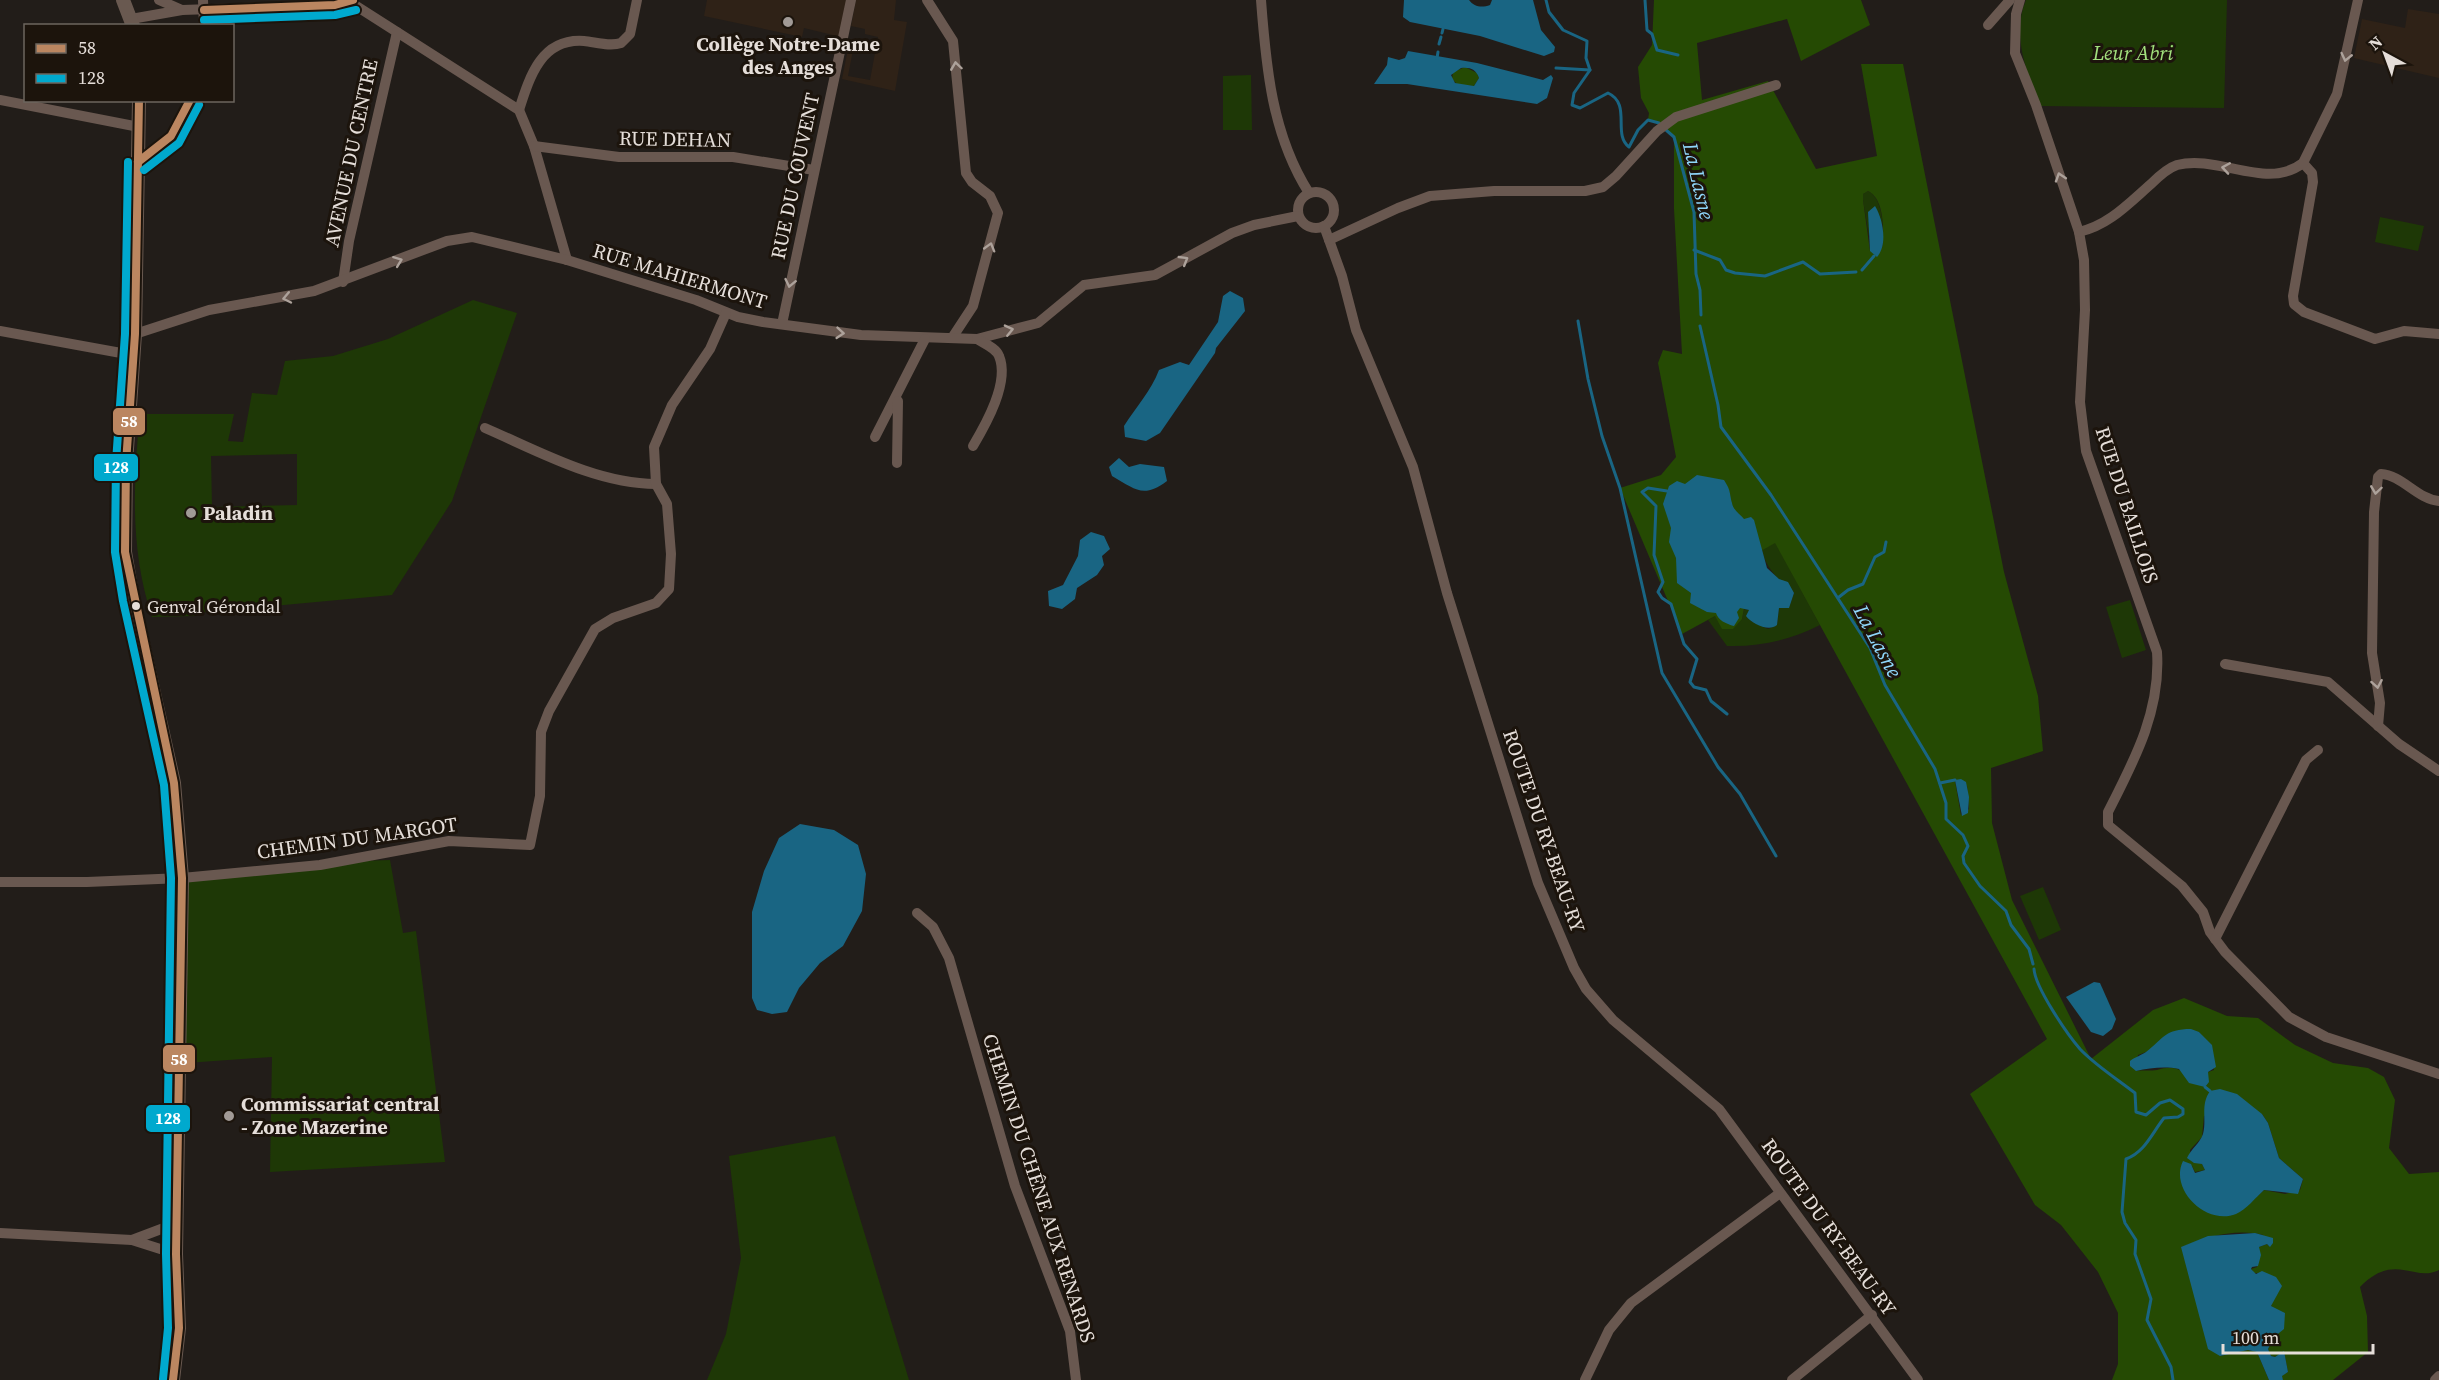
<svg xmlns="http://www.w3.org/2000/svg" width="2439" height="1380" viewBox="0 0 2439 1380" font-family="'Source Serif 4',serif">
	<style>
		.built { fill: #2f2217 }
		.green { fill: #1e3806; fill-rule: evenodd }
		.forest { fill: #254a03; fill-rule: evenodd }
		.water { fill: #196583; fill-rule: evenodd }
		.lines { fill: none; stroke-linecap: round; stroke-linejoin: round }
		.stream { stroke: #196583; stroke-width: 3 }
		.minor { stroke: #695850; stroke-width: 10 }
		.major { stroke: #695950; stroke-width: 14 }
		.bus-1-casing { stroke: #1c140c; stroke-width: 12 }
		.bus-2-casing { stroke: #1c140c; stroke-width: 12 }
		.bus-1 { stroke: #bb8660; stroke-width: 8 }
		.bus-2 { stroke: #00a9ce; stroke-width: 8 }
		.oneway { stroke: #ada29b }
		.poi-dot { fill: #a19a96; stroke: #1c140c; stroke-width: 2 }
		.bus-dot { fill: #e5ded9; stroke: #1c140c; stroke-width: 2 }
		.labels { text-anchor: middle; dominant-baseline: central; stroke-width: 6; stroke-linejoin: round; paint-order: stroke }
		.bus-label { font-size: 18px; fill: #e5ded9; stroke: #1c140c; text-anchor: start }
		.poi-label { font-size: 20px; font-weight: bold; fill: #e5ded9; stroke: #1c140c; text-anchor: start }
		.park-label { font-size: 20px; font-style: italic; fill: #a2e07d; stroke: #1c140c }
		.street-label { font-size: 20px; fill: #e5ded9; stroke: #1c140c }
		.water-label { font-size: 21px; font-style: italic; fill: #8fd6fa; stroke: #1c140c }
		.line-badge { stroke: #1c140c; stroke-width: 2 }
		.badge-label { font-size: 16px; text-anchor: middle; font-weight: bold; fill: #fff }
	</style>
	<rect width="100%" height="100%" fill="#221d19"/>
	<g class="built">
		<polygon points="707,0 847,0 841,37 804,28 802,37 704,16"/>
		<polygon points="856,0 896,0 894,20 907,22 895,91 842,79 849,44 854,45 848,76 870,80 878,37 865,34 865,29 851,26"/>
		<polygon points="2408,9 2439,14 2439,78 2354,58 2362,19 2405,28"/>
	</g>
	<g class="green">
		<path d="M2026,0H2227L2224,108L2040,106C2027,73 2011,35 2026,0Z"/>
		<polygon points="1251,75 1252,130 1223,130 1223,76"/>
		<path d="M1868,191C1879,196 1884,218 1882,230L1875,207L1869,224V237L1863,200V194Z"/>
		<polygon points="2380,217 2424,226 2418,251 2375,242"/>
		<path d="M473,300L517,313L452,501L392,595L196,613V616L152,617C130,551 133,483 140,414H234L228,441L243,442L252,393L277,395L285,361L333,356L388,339ZM297,454V505L212,507L211,456Z"/>
		<path d="M1775,542L1820,625C1790,640 1761,647 1727,646L1708,620L1715,616L1742,619L1744,609L1749,610L1751,621L1768,629L1777,625L1779,608L1789,607L1794,593C1779,580 1766,569 1762,550Z"/>
		<polygon points="2130,600 2146,650 2122,658 2106,607"/>
		<polygon points="390,860 403,933 416,931 445,1162 270,1172 272,1057 186,1063 185,877 328,862"/>
		<polygon points="2043,887 2061,930 2039,940 2020,896"/>
		<polygon points="835,1136 909,1380 707,1380 726,1334 741,1258 729,1156"/>
	</g>
	<g class="forest">
		<path d="M1654,0H1861L1870,25L1801,61L1787,19L1697,43L1702,100L1768,81L1816,169L1877,156L1861,64H1903L2004,572L2038,696L2043,751L1991,768L1992,823L2012,900L2091,1059L2153,1010L2184,998L2227,1016L2258,1018L2295,1045L2333,1063L2368,1068L2384,1077L2395,1100L2389,1148L2409,1174L2439,1172V1270C2414,1283 2395,1251 2360,1287L2367,1316L2368,1352L2333,1380H2283L2281,1376L2288,1372L2284,1352L2275,1357L2271,1356L2268,1349L2274,1337L2278,1311L2271,1306L2273,1299L2259,1273H2254L2251,1269L2257,1267L2259,1247L2267,1244L2270,1247L2263,1235C2236,1228 2206,1237 2182,1247L2220,1356L2248,1350L2257,1352L2269,1380H2112L2118,1364V1313L2098,1272L2061,1225L2035,1205L1970,1094L2047,1039L1775,543L1754,555L1742,619L1733,629H1722L1715,616L1682,634L1620,488L1661,475L1676,457L1658,363L1663,350L1682,354L1674,209V137L1659,123L1648,120L1649,113L1641,98L1638,67L1652,45ZM1868,191C1885,199 1884,232 1882,248L1870,251L1863,200V194ZM1955,781L1967,786L1969,809L1961,815ZM2199,1032C2215,1053 2211,1043 2214,1070L2208,1072L2207,1078H2188C2180,1067 2170,1066 2157,1070C2151,1071 2143,1070 2136,1071L2138,1055ZM2262,1114L2268,1123L2279,1158L2303,1179L2300,1190L2285,1194L2264,1190L2243,1209L2182,1163L2192,1166L2195,1172L2205,1170L2202,1164L2191,1160L2190,1150L2202,1137L2204,1116Z"/>
		<polygon points="1465,67 1477,73 1479,78 1474,86 1458,85 1452,79 1453,72"/>
	</g>
	<g class="water">
		<path d="M1404,0H1469C1474,7 1482,8 1490,5L1492,0H1533L1541,30L1555,47L1554,52L1544,56L1480,36L1410,22L1403,17Z"/>
		<path d="M1408,51L1477,63L1543,80L1551,75L1553,78L1547,98L1537,104L1407,84H1374L1387,65L1388,57L1399,60L1405,58ZM1461,68C1470,67 1476,69 1479,78L1474,86L1455,83L1451,75Z"/>
		<path d="M1875,206C1883,219 1888,245 1877,257L1870,251L1868,212Z"/>
		<path d="M1230,291L1243,298L1245,311L1216,348L1215,353L1160,433L1146,441L1125,437L1124,426C1136,407 1151,391 1159,370L1180,362L1189,365L1218,322L1223,296Z"/>
		<path d="M1119,458L1129,467L1140,464L1164,467L1167,481C1143,499 1135,489 1112,476L1109,467Z"/>
		<path d="M1697,475L1724,480C1731,491 1729,491 1732,503C1733,510 1740,514 1744,519L1751,517L1754,520L1767,568L1779,579L1788,582L1794,593L1789,608H1779L1777,625C1769,632 1752,624 1746,616L1749,610L1740,608L1737,612L1739,618L1734,626C1726,624 1718,620 1716,613L1707,612L1690,603L1691,593L1677,583L1676,558L1669,542L1671,528L1663,504L1669,486L1677,481L1685,484Z"/>
		<polygon points="1091,532 1104,536 1110,549 1102,556 1104,565 1097,575 1077,588 1075,599 1062,609 1049,606 1048,591 1063,585 1078,556 1080,540"/>
		<polygon points="1961,779 1966,782 1969,797 1968,813 1962,816 1955,780"/>
		<polygon points="800,824 834,830 858,845 866,874 862,911 843,946 820,963 799,988 787,1012 772,1014 757,1010 752,998 752,912 764,871 779,838"/>
		<polygon points="2094,982 2100,983 2116,1019 2112,1029 2103,1036 2091,1032 2066,997"/>
		<path d="M2191,1029L2199,1032L2212,1045L2216,1067L2208,1072L2209,1082L2205,1087L2189,1083L2179,1069C2165,1066 2150,1068 2136,1071L2130,1066V1061C2135,1057 2142,1055 2146,1052C2164,1038 2165,1029 2191,1029Z"/>
		<path d="M2220,1089L2237,1094L2262,1114L2268,1123L2279,1158L2303,1179L2298,1194L2264,1190C2256,1197 2246,1210 2236,1214C2206,1226 2169,1189 2183,1161L2191,1164L2195,1173L2205,1170L2202,1164L2194,1163L2187,1158C2191,1149 2200,1143 2203,1134C2207,1119 2200,1105 2210,1091Z"/>
		<polygon points="2255,1233 2273,1238 2273,1243 2270,1247 2267,1244 2259,1247 2261,1255 2258,1266 2252,1267 2251,1269 2256,1274 2262,1271 2276,1277 2282,1286 2271,1306 2285,1313 2284,1329 2274,1337 2268,1349 2271,1356 2275,1357 2284,1351 2288,1372 2282,1376 2283,1380 2269,1380 2257,1352 2248,1350 2220,1356 2208,1349 2181,1247 2208,1236"/>
	</g>
	<g class="lines">
		<g class="stream">
			<path d="M1546,0L1549,12L1563,30L1587,41L1586,58L1590,70L1574,93L1572,105L1580,108L1608,93C1632,104 1612,134 1629,147L1638,130L1648,120L1659,123"/>
			<polyline points="1645,0 1647,30 1652,34 1657,50 1678,55"/>
			<polyline points="1442,33 1443,29"/>
			<polyline points="1439,44 1441,37"/>
			<polyline points="1437,58 1438,52"/>
			<polyline points="1556,68 1590,70"/>
			<polyline points="1666,130 1674,137 1694,212 1696,274 1700,290 1701,315"/>
			<polyline points="1694,250 1720,260 1726,270 1735,273 1765,276 1803,262 1820,274 1856,272"/>
			<polyline points="1862,270 1874,256"/>
			<polyline points="1578,321 1588,379 1602,436 1620,488 1662,673 1718,767 1740,794 1776,856"/>
			<polyline points="1700,326 1718,405 1721,427 1771,495 1870,648 1885,685 1935,769 1946,803 1946,819 1963,835 1968,846 1963,856 1964,863 1980,886 2006,911 2011,925 2029,949 2033,964"/>
			<polyline points="1667,491 1648,488 1642,492 1656,506 1654,555 1663,582 1658,592 1662,598 1671,604 1684,644 1697,659 1690,682 1694,687 1706,690 1711,701 1727,714"/>
			<polyline points="1839,597 1848,590 1863,584 1875,557 1884,552 1886,542"/>
			<polyline points="1940,783 1955,780"/>
			<path d="M2034,969C2035,987 2067,1034 2080,1049C2095,1065 2117,1079 2135,1093L2136,1112L2146,1115L2160,1103L2170,1100L2183,1109V1114L2178,1117L2164,1118C2152,1133 2145,1152 2126,1159L2122,1212L2125,1223L2136,1240L2135,1254L2151,1299L2147,1320L2171,1367L2173,1380"/>
			<polyline points="2205,1087 2210,1091"/>
		</g>
		<g class="minor">
			<polyline points="159,0 182,10"/>
			<polyline points="203,0 204,26"/>
			<polyline points="927,0 953,41 966,173 972,182 990,196 998,213 973,306 952,338"/>
			<path d="M1261,0C1266,67 1272,135 1309,193"/>
			<path d="M2020,0L2016,14L2015,53L2036,105L2079,232L2084,260L2085,310L2080,402L2086,451L2157,652C2161,711 2134,761 2108,812V825L2182,886L2203,912L2210,932L2225,952L2289,1017L2326,1037L2439,1074"/>
			<polyline points="350,2 519,110 534,146 567,260"/>
			<polyline points="131,19 182,10 335,5 353,0"/>
			<polyline points="1988,25 2010,0"/>
			<polyline points="0,100 139,127"/>
			<path d="M519,110C530,75 542,38 584,41C595,42 610,47 621,43L630,34L637,0"/>
			<polyline points="534,146 619,157 733,157 814,170"/>
			<polyline points="138,162 171,136 190,100"/>
			<polyline points="2303,163 2312,173 2313,182 2293,296 2294,304 2304,312 2375,339 2404,331 2439,334"/>
			<circle cx="1316" cy="210" r="18"/>
			<polyline points="1324,226 1342,276 1356,330 1413,467 1447,593 1538,883 1574,968 1586,989 1613,1020 1719,1109 1918,1380"/>
			<path d="M2079,232C2109,225 2128,204 2151,184C2158,177 2168,168 2177,165C2218,154 2267,191 2303,163L2337,94L2358,0"/>
			<polyline points="1329,240 1398,208 1430,196 1494,191 1585,191 1603,187 1616,176 1657,131 1676,117 1776,85"/>
			<polyline points="343,282 349,241 397,32"/>
			<polyline points="782,324 851,0"/>
			<polyline points="0,331 132,355"/>
			<polyline points="135,334 209,310 314,291 447,241 472,237 567,260 696,300 738,317 763,322 861,335 977,339 1038,323 1084,285 1155,275 1232,233 1254,225 1298,216"/>
			<path d="M485,428C538,451 597,484 656,484"/>
			<polyline points="875,437 925,339"/>
			<path d="M973,446C986,424 1010,382 999,356C996,348 985,344 977,339"/>
			<polyline points="897,463 898,401"/>
			<polyline points="2225,664 2328,682 2399,744 2439,771"/>
			<path d="M2378,726L2380,703L2372,653L2374,512L2378,477L2381,474C2402,475 2417,499 2439,501"/>
			<polyline points="0,882 87,882 182,878 320,865 449,841 530,845 540,796 541,732 549,711 595,629 613,618 656,603 669,589 671,554 667,504 656,484 654,447 672,405 710,349 726,313"/>
			<polyline points="917,913 933,927 949,958 1015,1186 1070,1331 1076,1380"/>
			<polyline points="2215,939 2306,760 2318,750"/>
			<polyline points="0,1233 132,1240 176,1254"/>
			<polyline points="132,1240 177,1223"/>
			<polyline points="1585,1380 1609,1330 1631,1303 1780,1193"/>
			<polyline points="1792,1380 1872,1315"/>
			<polyline points="2435,1380 2439,1376"/>
		</g>
		<g class="major">
			<polyline points="123,0 133,26"/>
			<polyline points="139,100 135,334 126,463 125,552 133,599 174,783 182,878 176,1254 179,1328 173,1380"/>
		</g>
		<defs>
			<g id="bus-1">
				<polyline points="204,10 335,5 353,0"/>
				<polyline points="139,100 135,334 126,463 125,552 174,783 182,878 176,1254 179,1328 173,1380"/>
				<polyline points="138,162 171,136 190,100"/>
			</g>
			<g id="bus-2">
				<polyline points="204,20 335,15 356,10"/>
				<polyline points="128,162 125,334 116,462 115,552 123,601 164,785 171,878 166,1254 168,1328 163,1379"/>
				<polyline points="144,170 179,143 199,105"/>
			</g>
		</defs>
		<use href="#bus-1" class="bus-1-casing"/>
		<use href="#bus-2" class="bus-2-casing"/>
		<use href="#bus-1" class="bus-1"/>
		<use href="#bus-2" class="bus-2"/>
	</g>
	<defs><path id="oneway-chevron" d="M-2-3.5L2.5 0L-2 3.5" fill="none" stroke-width="1.6" stroke-linecap="round" stroke-linejoin="round" transform="scale(1.5)"/></defs>
	<g class="oneway">
		<use href="#oneway-chevron" transform="translate(2346 57) rotate(103)"/>
		<use href="#oneway-chevron" transform="translate(956 66) rotate(-98)"/>
		<use href="#oneway-chevron" transform="translate(2226 168) rotate(-171)"/>
		<use href="#oneway-chevron" transform="translate(2060 177) rotate(-108)"/>
		<use href="#oneway-chevron" transform="translate(990 247) rotate(-74)"/>
		<use href="#oneway-chevron" transform="translate(1184 260) rotate(-31)"/>
		<use href="#oneway-chevron" transform="translate(398 261) rotate(-21)"/>
		<use href="#oneway-chevron" transform="translate(790 283) rotate(102)"/>
		<use href="#oneway-chevron" transform="translate(287 298) rotate(168)"/>
		<use href="#oneway-chevron" transform="translate(1009 330) rotate(-13)"/>
		<use href="#oneway-chevron" transform="translate(840 333) rotate(5)"/>
		<use href="#oneway-chevron" transform="translate(2376 490) rotate(98)"/>
		<use href="#oneway-chevron" transform="translate(2377 684) rotate(80)"/>
	</g>
	<g class="poi-dot">
		<circle cx="788" cy="22" r="6"/>
		<circle cx="191" cy="513" r="6"/>
		<circle cx="229" cy="1116" r="6"/>
	</g>
	<circle class="bus-dot" cx="136" cy="606" r="5"/>
	<g class="labels">
		<g class="bus-label">
			<text x="147" y="606">Genval Gérondal</text>
		</g>
		<g class="poi-label">
			<text x="788" y="44" text-anchor="middle">Collège Notre-Dame<tspan x="788" dy="23">des Anges</tspan></text>
			<text x="203" y="513">Paladin</text>
			<text x="241" y="1104">Commissariat central<tspan x="241" dy="23">- Zone Mazerine</tspan></text>
		</g>
		<g class="park-label">
			<text x="2133" y="53">Leur Abri</text>
		</g>
		<g class="street-label">
			<text transform="translate(675 139) rotate(1)">RUE DEHAN</text>
			<text transform="translate(351 153) rotate(-78)">AVENUE DU CENTRE</text>
			<text transform="translate(795 176) rotate(-78)">RUE DU COUVENT</text>
			<text transform="translate(680 276) rotate(17)">RUE MAHIERMONT</text>
			<text transform="translate(2127 505) rotate(72)">RUE DU BAILLOIS</text>
			<text transform="translate(1544 831) rotate(71)">ROUTE DU RY-BEAU-RY</text>
			<text transform="translate(357 838) rotate(-8)">CHEMIN DU MARGOT</text>
			<text transform="translate(1039 1188) rotate(72)">CHEMIN DU CHÊNE AUX RENARDS</text>
			<text transform="translate(1829 1227) rotate(54)">ROUTE DU RY-BEAU-RY</text>
		</g>
		<g class="water-label">
			<text transform="translate(1699 181) rotate(77)">La Lasne</text>
			<text transform="translate(1878 641) rotate(62)">La Lasne</text>
		</g>
	</g>
	<g class="line-badge">
		<rect x="112" y="407" width="34" height="29" rx="6" fill="#bb8660"/>
		<rect x="93" y="453" width="46" height="29" rx="6" fill="#00a9ce"/>
		<rect x="162" y="1044" width="34" height="29" rx="6" fill="#bb8660"/>
		<rect x="145" y="1104" width="46" height="29" rx="6" fill="#00a9ce"/>
	</g>
	<g class="badge-label">
		<text x="129" y="427">58</text>
		<text x="116" y="473">128</text>
		<text x="179" y="1065">58</text>
		<text x="168" y="1124">128</text>
	</g>
	<rect x="24" y="24" width="210" height="78" fill="#1c140c" stroke="#6c655e" stroke-width="1.5"/>
	<rect x="36" y="44" width="30" height="9" fill="#bb8660" stroke="#6c655e" stroke-width="1.5"/>
	<text x="78" y="54" font-size="18" fill="#e5ded9">58</text>
	<rect x="36" y="74" width="30" height="9" fill="#00a9ce" stroke="#6c655e" stroke-width="1.5"/>
	<text x="78" y="84" font-size="18" fill="#e5ded9">128</text>
	<g transform="translate(2385 54) rotate(319)" stroke="#1c140c" stroke-width="4.5" paint-order="stroke">
	<path d="M0-4.5L10 22L0 15L-10 22Z" fill="#e5ded9"/>
	<text y="-9" font-size="16" font-weight="bold" text-anchor="middle" fill="#e5ded9">N</text>
	</g>
	<path d="M2223 1344v9h150v-9" fill="none" stroke="#e5ded9" stroke-width="3"/>
	<text x="2232" y="1344" font-size="18" fill="#e5ded9" stroke="#1c140c" stroke-width="4.5" paint-order="stroke">100 m</text>
</svg>
